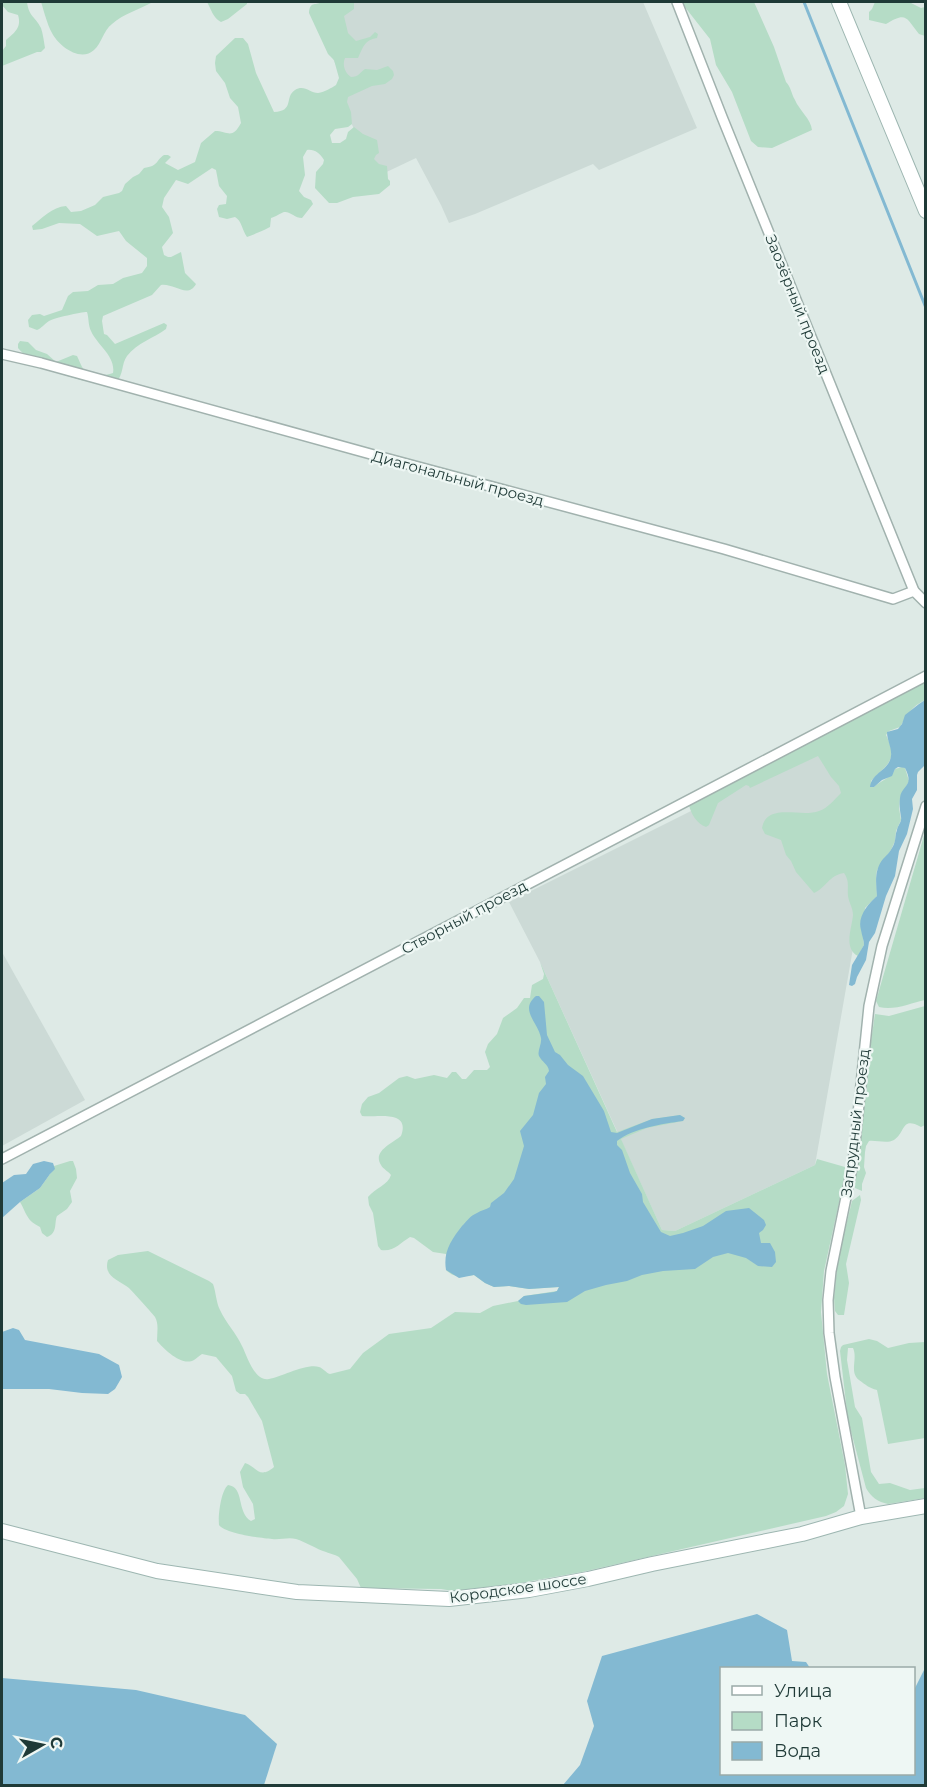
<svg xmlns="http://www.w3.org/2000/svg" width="927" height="1787" viewBox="0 0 927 1787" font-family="Montserrat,sans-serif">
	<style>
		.built { fill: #ccdad6 }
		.green { fill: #b5dcc6 }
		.water { fill: #83b9d2 }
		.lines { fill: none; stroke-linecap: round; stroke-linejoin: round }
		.stream { stroke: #83b9d2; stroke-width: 3 }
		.minor-casing { stroke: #a1b2ae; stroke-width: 12 }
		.secondary-casing { stroke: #9db6b1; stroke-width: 16 }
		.minor { stroke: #fff; stroke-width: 9 }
		.secondary { stroke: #fff; stroke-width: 14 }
		.labels { text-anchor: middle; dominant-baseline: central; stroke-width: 4.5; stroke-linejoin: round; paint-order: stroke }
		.street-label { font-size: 15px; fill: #1f3a37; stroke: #eef7f4 }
	</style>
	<rect width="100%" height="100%" fill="#deeae6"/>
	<g class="built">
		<polygon points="329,2 643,2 697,128 599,170 593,164 475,214 449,223 441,205 416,158 376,177 338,94 343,80 328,48"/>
		<polygon points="827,743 878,852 861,903 815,1165 675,1231 662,1230 540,962 509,902"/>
		<polygon points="2,952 85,1100 2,1146"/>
	</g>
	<g class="green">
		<path d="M2,2H27C29,17 35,16 41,28C43,34 44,42 45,48L41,52H37L2,66V51L6,46V40C14,33 22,28 18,15L8,12L2,5Z"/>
		<path d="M41,2H153C140,9 123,14 112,24C103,31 102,43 94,50C80,63 58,45 52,33C47,24 44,11 41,2Z"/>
		<path d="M207,2H247V4L228,19L221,22C213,18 211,9 207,2Z"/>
		<path d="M321,2H354V9L344,16L348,33L356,41L370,37L375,32L378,34L377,38C364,40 363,48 358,58H345C342,65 345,73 351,77C359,77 359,73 365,69L377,70L388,66L393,71L394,75L392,79L385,84L372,86L348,97L347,102L351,112L352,124L348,127L335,129L330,135L332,143H340L346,139L348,132L354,127L363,134L377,140L379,153L376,155L374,159L379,164L387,166L388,179L390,181V185L379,194L353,197L337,203H329L315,188L316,172L323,164L324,160C320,153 314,149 307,150L303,157L305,175L299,191L304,197L311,200L313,204L302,218C295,218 290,211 284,212C281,213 275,217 271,218L270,227C267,229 250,236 247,237C242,230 242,221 235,217L227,219L219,217L217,209L219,205L226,204L227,196L219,186L216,170L212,168L188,184L176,180L164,198L162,207L169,217L173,233L162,247L164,255L168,257H171L181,252L185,273L196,284C188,299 174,283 161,285L152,295L103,316L102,321L104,334L107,335L115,344L164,323L167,325L166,329C154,338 137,343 127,356C121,364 124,375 116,382C106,382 96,383 86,381C66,377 31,364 18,348V344L20,341L28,342L36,350L47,354L56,362L73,355L77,356C79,360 81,366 84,370C91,377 104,376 113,373C116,356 97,345 91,331C88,325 89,318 87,312C81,312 54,318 49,321C44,324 42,328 37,330L29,327L28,320L32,315L40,314L44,316L62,310L68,296L73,292L88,291L98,285L113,284L123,278L142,273L147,266V258L126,241L119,231L97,236L80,224L59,223L42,229L33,230L32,226C42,218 52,207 66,206L71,212L81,211L95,205L103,197L119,193L122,191L125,184L133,177L139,174L144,168C159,166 155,161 164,155H168L171,157L165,163L178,170L195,162L201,143L215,131C228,131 232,140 241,123L238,107L230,98L225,83L216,71L215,63L216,56L235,38H243L248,44L256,73L274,112C295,111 284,97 295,90C304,84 310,93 318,93C325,92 331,88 336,85L339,78L334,60L328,54L309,13C310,1 315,6 321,2Z"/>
		<path d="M681,2H754L774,47L786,82C791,87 791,93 795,100C799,110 811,119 812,130L772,148L758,147L751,141L732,92L716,65L710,39Z"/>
		<path d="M875,2H905L911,3L921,8L925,7V36L919,34C906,18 907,11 886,24L869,20V12L872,9Z"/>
		<path d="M925,682V700C912,706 907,715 900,727L889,731L886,735C899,761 887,764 871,781L874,787C880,781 893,777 895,769L902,767L905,768L909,781L900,799L899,808L901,820L896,831L895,841L891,850L877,870L876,876L877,896L865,908L863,935L864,945L858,956C843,948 852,928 853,915C853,908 849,903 848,896C847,887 850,882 844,873C829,875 826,888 814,893L796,872L791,861L786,855L781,840L765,834L762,828C767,802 801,818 819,811C828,808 834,800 841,793L839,786L831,777L818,756L750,788L749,786L746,785L718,803L709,825L706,827C697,824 691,814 689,805Z"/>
		<path d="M925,832V1000C911,1003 894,1011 879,1007L876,1001Z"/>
		<path d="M540,962L617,1132L652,1119L680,1115L685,1118L683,1121L647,1128L621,1139L662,1230L675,1231L815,1165L817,1159L845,1167V1175L824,1271L821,1312L827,1374L845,1465L848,1494L844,1506L836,1512L826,1516L582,1572L520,1583L453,1591L441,1589L361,1588L357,1579L339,1557C334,1554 331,1554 326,1552C316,1549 306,1542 296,1539C288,1537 280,1540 272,1539C261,1538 226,1534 219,1525C218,1515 221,1491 228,1485C245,1487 236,1512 251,1521L255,1519L253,1504L243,1487L240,1472L245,1463C256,1466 259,1480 274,1467L262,1421L248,1397L245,1394H240L236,1391L232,1376L216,1357L202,1354C199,1356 197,1358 194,1360C182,1367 164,1349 157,1341C157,1333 159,1324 155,1317C154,1315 131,1290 129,1288C118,1280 103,1276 108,1260L118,1255L148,1251L209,1281L213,1284C216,1292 216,1302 220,1310C226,1323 236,1333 242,1346C247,1355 254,1382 269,1379C281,1377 307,1363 319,1367C323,1368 326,1373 330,1374L350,1369L363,1353L389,1334L431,1328L455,1312L480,1313L493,1306L518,1301L524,1296L557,1291L559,1287L529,1289L509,1286L494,1287L485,1283L474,1275C463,1276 455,1279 446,1270V1254L433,1252L414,1238L410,1237C400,1243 394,1252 381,1250L378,1246L373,1213L369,1205L368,1197C375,1188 388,1185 391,1175C388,1171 383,1169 381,1165C372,1151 393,1143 401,1136C411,1109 376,1118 362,1116L360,1112L362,1104L368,1097L379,1093L399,1078L407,1076L415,1079L434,1075L447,1078L452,1072H456L462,1079H466L474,1070H487L490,1067L485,1052L488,1044L497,1034L503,1018L517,1008L524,998H530L532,985L543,979L544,974Z"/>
		<path d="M925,1006V1125L921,1127C901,1116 906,1132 894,1140C887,1144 876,1140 869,1141L866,1146L865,1152L864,1167L866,1173L862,1184V1191L855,1188L854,1184C863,1128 866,1071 875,1014L889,1016Z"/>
		<path d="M70,1161H73L76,1169L77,1178L70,1191L72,1202L67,1209L57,1216C54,1223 58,1233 47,1237L42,1233L40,1227C37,1225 34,1224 32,1222C26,1217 24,1208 20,1202L40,1188L50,1174L54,1169V1166Z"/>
		<polygon points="860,1195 861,1200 846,1264 849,1283 844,1315 838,1315 835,1311 834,1298 838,1259 852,1201"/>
		<path d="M869,1339L877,1341L888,1348L909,1343L925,1342V1438L888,1444L877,1390C869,1388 866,1385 859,1380C849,1372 858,1359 853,1348H848L847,1360L855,1407L862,1418L871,1472L879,1484L890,1483L910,1490L925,1488V1498L888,1504C878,1502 871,1497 866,1488L848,1420L840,1351L841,1347L843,1345Z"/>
	</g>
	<g class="water">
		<path d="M925,700V765L918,772L917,775V790L912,799L913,809L907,834L899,851L895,876L886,896L875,933L869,942L866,960L857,977L855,984L852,986L849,985L852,965L864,945C864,940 862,936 861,930C857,917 868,904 877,896C876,883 874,870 883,859C888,854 891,851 894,844C896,839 895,834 897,830C898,825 902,822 901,817C900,810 899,805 900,798C901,785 915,787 905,768L898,767L895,769L892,776L882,780L874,787H870C872,772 889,771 891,756C892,748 887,740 887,732L898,729L902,724L905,715L919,704Z"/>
		<path d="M536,996H539L544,1002L547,1035L555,1052L560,1055L568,1065L583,1076L604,1111L611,1132L617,1133L652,1119L680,1115L685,1118L683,1121C662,1124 634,1128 617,1141V1145L622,1150L630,1173L642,1194L643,1202L661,1232L670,1236L683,1233L703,1226L726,1211L749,1208L764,1220L766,1225L763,1230L759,1233L761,1243H770L775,1252L776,1262L772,1267L758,1266L746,1258L728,1253L713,1257L695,1269L663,1271L642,1275L627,1281L606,1285L585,1291L567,1302L526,1305L521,1304L518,1301L524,1296L554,1292L557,1291L559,1287L529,1289L509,1286L494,1287L485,1283L474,1275L459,1278L446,1270C443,1252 451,1240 462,1226C467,1221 470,1216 477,1213C481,1210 486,1210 490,1207L491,1203L504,1193L514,1179L524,1146L520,1131L533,1115L539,1093L546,1084L545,1077L549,1071C548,1064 542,1062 539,1056C537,1051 542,1044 541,1038C538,1022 519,1010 536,996Z"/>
		<polygon points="44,1161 53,1163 55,1169 50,1174 40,1188 20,1202 2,1218 2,1183 14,1175 26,1174 33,1164"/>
		<polygon points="13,1328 19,1330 25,1340 99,1354 119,1365 122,1377 115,1389 108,1394 82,1393 49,1389 2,1389 2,1332"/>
		<polygon points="757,1614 787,1630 792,1661 806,1662 810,1668 722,1668 722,1774 914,1774 914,1690 925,1668 925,1785 563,1785 580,1765 594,1726 587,1701 602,1656"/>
		<polygon points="2,1678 136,1690 245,1715 277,1744 264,1785 2,1785"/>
	</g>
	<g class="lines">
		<polyline class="stream" points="804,2 926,308"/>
		<defs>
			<g id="minor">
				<polyline points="677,2 722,117 914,591 926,603"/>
				<polyline points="2,354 41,363 385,458 724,549 893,599 914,591"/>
				<polyline points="2,1159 926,676"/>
				<polyline points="861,1517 835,1377 829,1333 828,1300 831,1271 853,1163 869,1006 882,946 926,806"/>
			</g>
			<g id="secondary">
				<polyline points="839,2 926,211"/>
				<polyline points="2,1531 157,1571 297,1592 449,1599 529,1590 588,1579 652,1564 802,1534 861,1517 926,1506"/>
			</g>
		</defs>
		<use href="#minor" class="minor-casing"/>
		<use href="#secondary" class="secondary-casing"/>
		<use href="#minor" class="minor"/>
		<use href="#secondary" class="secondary"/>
	</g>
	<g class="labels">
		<g class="street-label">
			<text transform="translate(798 304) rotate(68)">Заозёрный проезд</text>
			<text transform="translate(458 478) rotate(15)">Диагональный проезд</text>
			<text transform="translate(464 917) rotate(-28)">Створный проезд</text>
			<text transform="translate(855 1123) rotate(-83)">Запрудный проезд</text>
			<text transform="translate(518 1588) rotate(-8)">Кородское шоссе</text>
		</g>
	</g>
	<rect width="927" height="1787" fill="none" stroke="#1f3a37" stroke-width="6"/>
	<rect x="720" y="1667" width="195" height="108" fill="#eef7f4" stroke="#9baba8" stroke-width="1.5"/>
	<rect x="732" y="1686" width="30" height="9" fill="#ffffff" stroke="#9baba8" stroke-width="1.5"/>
	<text x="774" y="1697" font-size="18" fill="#1f3a37">Улица</text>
	<rect x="732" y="1712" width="30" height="18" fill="#b5dcc6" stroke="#9baba8" stroke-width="1.5"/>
	<text x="774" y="1727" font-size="18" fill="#1f3a37">Парк</text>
	<rect x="732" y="1742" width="30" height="18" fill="#83b9d2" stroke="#9baba8" stroke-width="1.5"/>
	<text x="774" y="1757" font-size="18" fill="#1f3a37">Вода</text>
	<g transform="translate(42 1745) rotate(81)" stroke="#eef7f4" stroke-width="4.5" paint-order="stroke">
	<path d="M0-4.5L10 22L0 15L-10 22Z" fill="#1f3a37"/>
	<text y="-9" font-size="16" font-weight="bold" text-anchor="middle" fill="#1f3a37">С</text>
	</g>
</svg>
